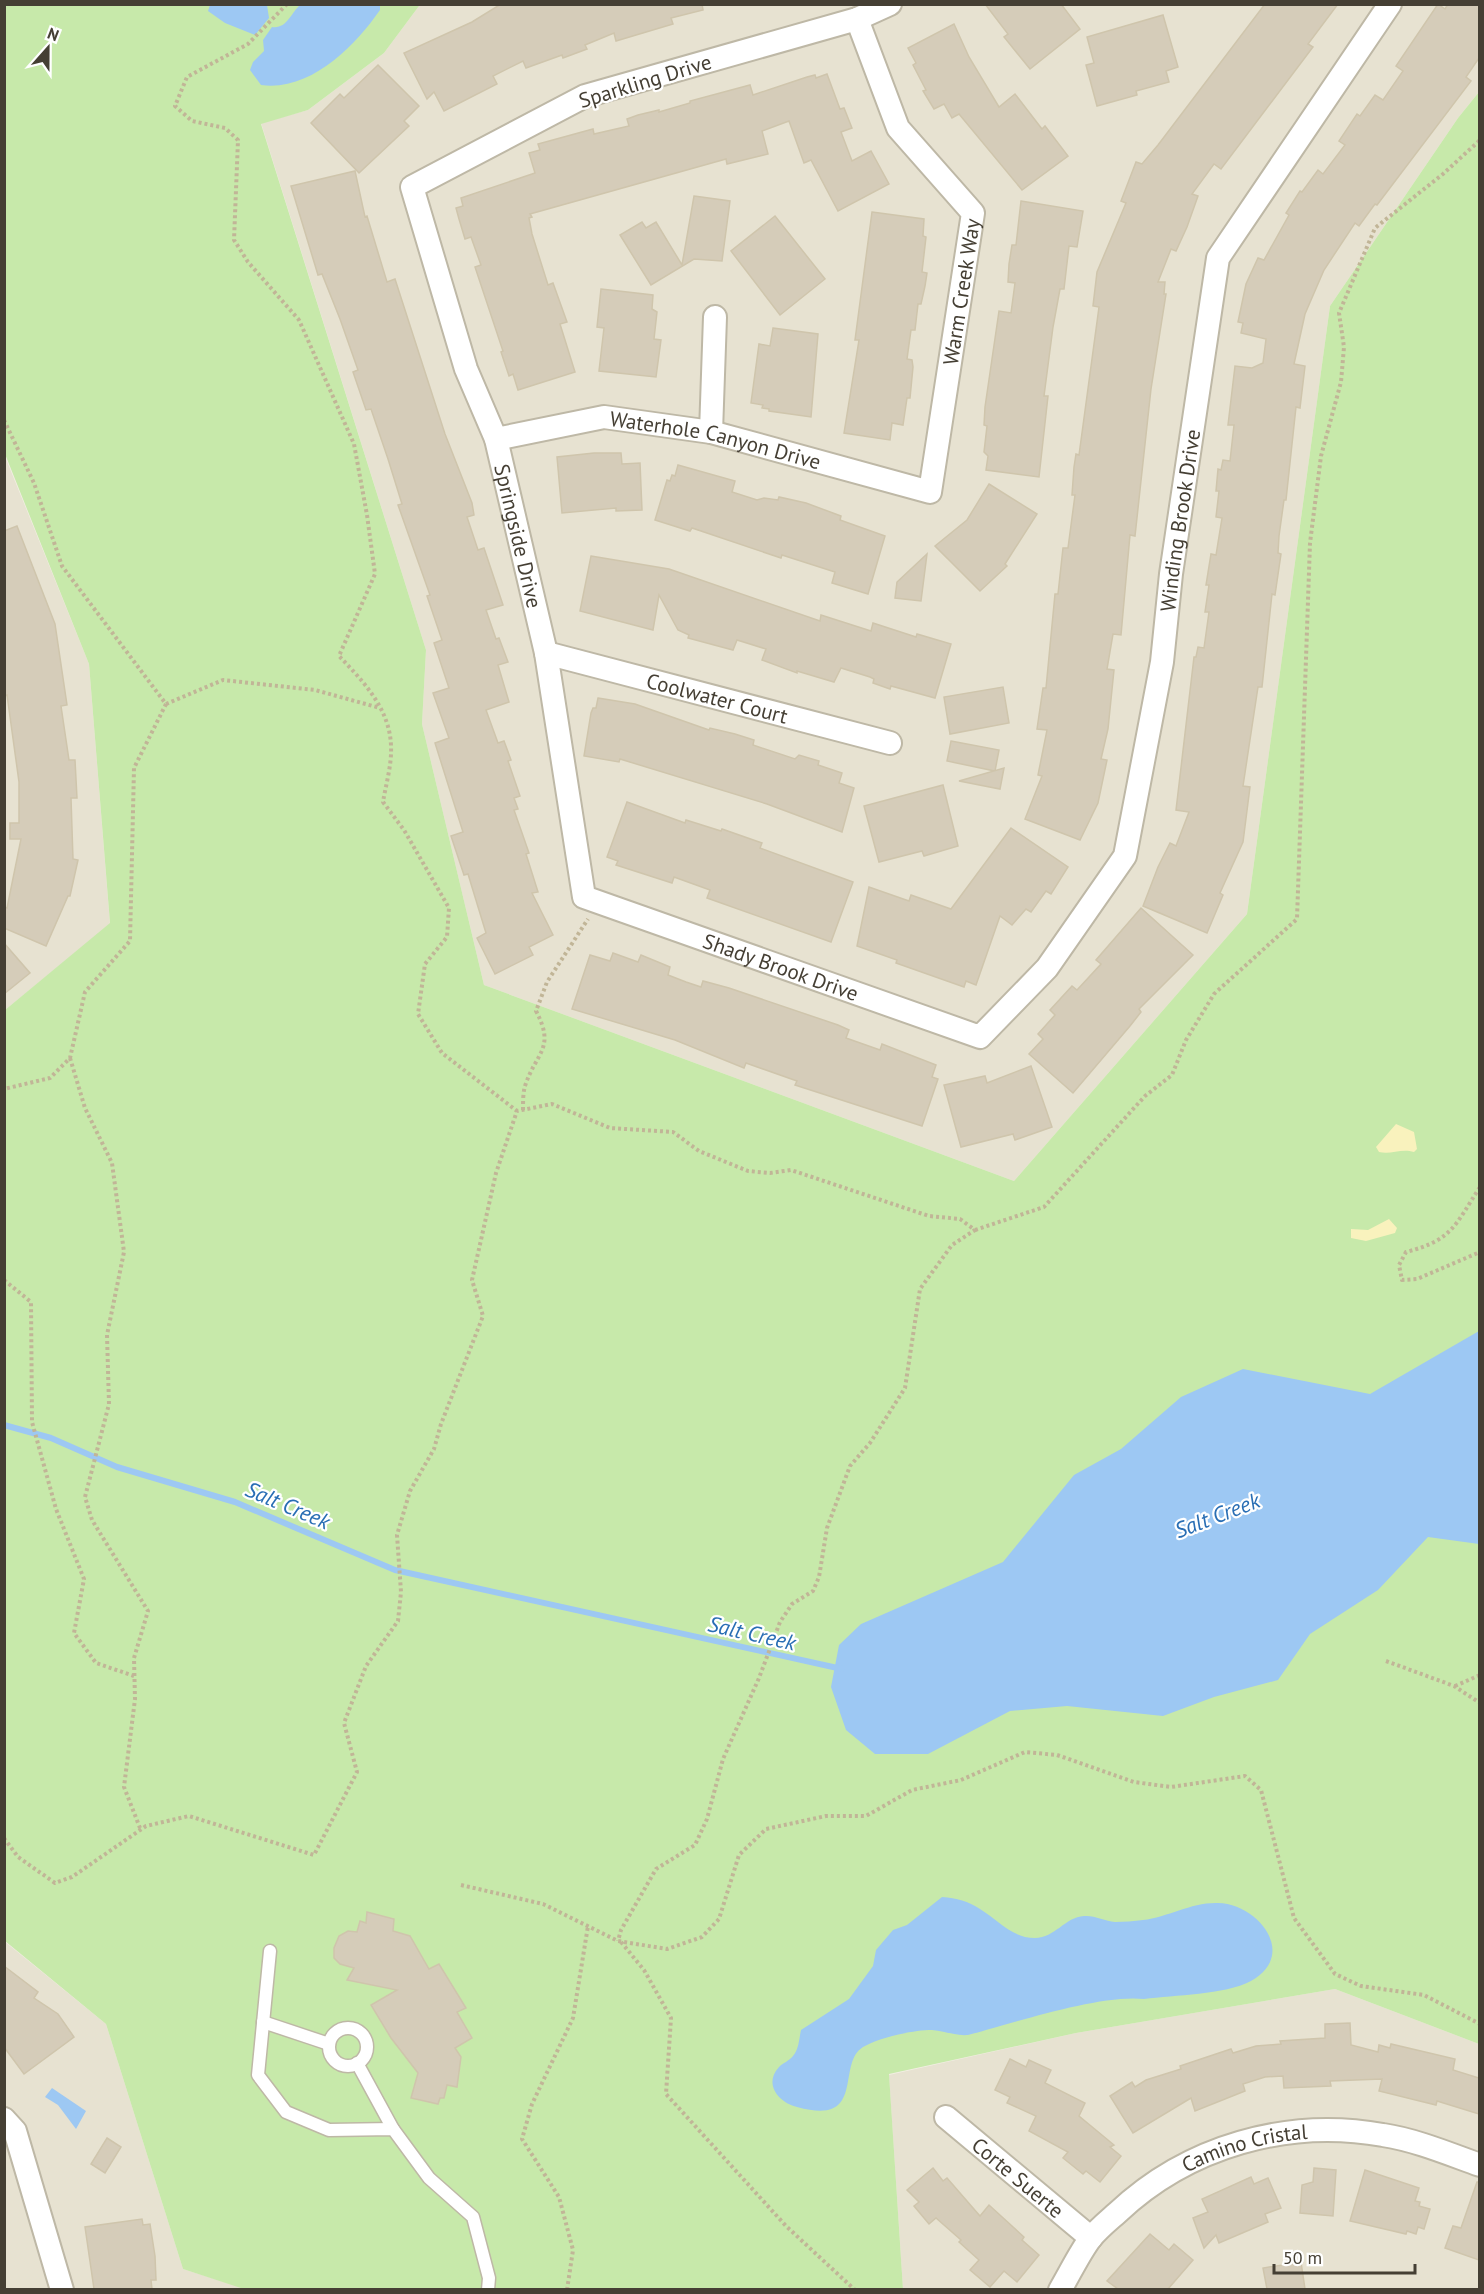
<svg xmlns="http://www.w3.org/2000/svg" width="1484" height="2294" viewBox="0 0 1484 2294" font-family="'PT Sans',sans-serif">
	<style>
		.residential { fill: #e7e2d1 }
		.green { fill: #c7e9aa }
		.sand { fill: #f9f2bd }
		.water { fill: #9dc8f3 }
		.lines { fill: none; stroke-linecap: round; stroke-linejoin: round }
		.stream { stroke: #9dc8f3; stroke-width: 6 }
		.building { fill: #d5ccb9; stroke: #cfc5ac; stroke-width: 1.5 }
		.lane-casing { stroke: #beb8a6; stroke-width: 15 }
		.street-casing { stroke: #beb8a6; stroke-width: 26 }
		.path { stroke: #c1b597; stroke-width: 4; stroke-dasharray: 3 3; stroke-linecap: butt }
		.lane { stroke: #fff; stroke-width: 12 }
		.street { stroke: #fff; stroke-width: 22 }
		.labels { text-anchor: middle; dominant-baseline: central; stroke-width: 4.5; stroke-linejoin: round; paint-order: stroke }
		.street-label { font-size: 21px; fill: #453f34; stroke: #fff }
		.water-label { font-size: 22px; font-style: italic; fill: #296eb4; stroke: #fff }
	</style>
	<rect width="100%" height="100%" fill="#f3efe4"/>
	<g class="residential">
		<polygon points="424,5 1479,5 1479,92 1458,118 1330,306 1247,914 1014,1181 484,985 422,724 426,650 261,123 308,110 384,53 419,6"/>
		<polygon points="4,454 89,664 110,924 5,1010"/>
		<polygon points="4,1941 106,2024 183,2269 247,2289 5,2289"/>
		<polygon points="1335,1989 1479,2044 1479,2289 903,2289 889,2075 1076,2033"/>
	</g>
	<polygon class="green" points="5,5 424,5 419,6 384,53 308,110 261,124 426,650 422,724 484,985 1014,1181 1247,914 1330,306 1458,118 1479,92 1479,2044 1335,1989 1076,2033 889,2074 903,2289 247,2290 183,2269 106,2024 5,1941 5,1010 110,923 89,664 5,454"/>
	<g class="sand">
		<path d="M1396,1124L1414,1132L1417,1149L1414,1152C1401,1148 1391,1155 1379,1152L1376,1147Z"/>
		<polygon points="1389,1219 1397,1228 1395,1233 1366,1241 1351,1238 1351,1229 1368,1230"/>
	</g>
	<g class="water">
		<path d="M301,4L380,5V10C355,46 310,92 261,85L250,70L253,62L264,51L263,40L272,27C287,29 290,14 301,4Z"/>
		<polygon points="210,5 267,5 269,18 255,35 225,23 208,11"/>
		<polygon points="1479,1331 1479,1544 1428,1537 1378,1590 1310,1634 1278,1680 1214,1697 1163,1716 1067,1706 1010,1711 928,1754 875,1754 846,1730 831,1687 839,1645 861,1624 1003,1562 1074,1475 1121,1449 1181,1397 1243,1369 1370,1394"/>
		<path d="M942,1897C957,1898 968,1901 980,1909C998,1920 1012,1938 1035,1938C1055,1938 1065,1917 1084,1916C1094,1915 1105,1921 1115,1922C1124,1922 1134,1921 1143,1920C1168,1917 1192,1902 1218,1903C1259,1904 1298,1955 1251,1981C1224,1995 1175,1995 1144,1999C1100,1994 1014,2023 968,2035C955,2036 945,2031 932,2030C913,2030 882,2037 865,2046C834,2061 869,2127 797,2107C779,2103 763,2084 779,2067C783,2063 789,2061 793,2056C799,2049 799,2039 801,2030L849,1999L873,1966L876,1950L893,1930L907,1925Z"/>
		<polygon points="52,2088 86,2111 76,2129 58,2105 45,2097"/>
	</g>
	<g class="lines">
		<polyline class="stream" points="4,1425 51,1438 117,1467 235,1502 395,1570 842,1669"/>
	</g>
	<g class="building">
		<polygon points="501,4 702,4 703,10 671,18 673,24 616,41 614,33 585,45 587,49 563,58 562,55 526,68 523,61 493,76 497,84 444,111 434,92 427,99 404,53 472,22"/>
		<polygon points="985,4 1061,4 1080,29 1030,69 1004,37 1008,34"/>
		<polygon points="1265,4 1338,4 1308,44 1313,47 1221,169 1214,164 1192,194 1198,196 1187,227 1176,251 1171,249 1158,282 1165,282 1164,294 1166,294 1151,389 1135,536 1130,535 1121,635 1113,634 1107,669 1114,670 1108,729 1101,759 1107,760 1098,803 1080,840 1025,819 1042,776 1038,775 1047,730 1037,729 1043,688 1046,688 1055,594 1058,594 1063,548 1068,548 1075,495 1072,495 1074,467 1076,454 1079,455 1099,307 1093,306 1097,272 1126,203 1121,201 1136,162 1142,164 1158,145"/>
		<polygon points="1438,4 1445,9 1448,4 1479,4 1479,58 1466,77 1471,81 1377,205 1375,204 1359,226 1355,223 1324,270 1305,314 1294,364 1305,366 1300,408 1296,407 1286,500 1284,500 1279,536 1278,553 1281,554 1275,595 1272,594 1262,687 1258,687 1243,786 1250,787 1243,842 1220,893 1223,895 1207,933 1143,906 1158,867 1170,843 1176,846 1189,812 1176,810 1194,657 1196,657 1198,647 1204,648 1209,612 1205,612 1209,585 1206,585 1211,554 1216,555 1222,518 1216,517 1219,491 1216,491 1218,469 1221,470 1223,460 1230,461 1234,425 1228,425 1235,366 1252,368 1263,363 1266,339 1241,333 1243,323 1238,322 1246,284 1258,258 1264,260 1289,215 1286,213 1300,191 1302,192 1318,170 1323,174 1345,145 1339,141 1357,114 1360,116 1375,95 1383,100 1403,71 1396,66"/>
		<polygon points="1163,15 1178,67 1166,71 1169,82 1136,91 1137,95 1097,106 1086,65 1094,63 1087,37"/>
		<polygon points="954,24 969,57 999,107 1015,94 1042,129 1045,126 1068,156 1022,190 959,114 952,118 944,104 934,109 923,91 926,90 913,65 916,63 908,48"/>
		<polygon points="378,65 419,106 404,121 409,126 359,173 311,123 340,94 344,98"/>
		<polygon points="827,74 840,109 844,108 852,128 841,132 852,161 871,151 889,184 838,211 811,160 804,163 789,121 762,131 768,154 727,164 726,159 530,214 532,217 529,218 532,234 548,285 553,283 567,322 560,324 575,372 518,390 513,374 509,376 501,352 503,351 475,267 481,265 471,237 465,239 459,219 456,208 463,206 461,198 535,173 529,153 540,150 538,144 593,129 594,134 629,126 627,119 638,115 659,110 659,112 690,103 690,101 750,85 753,95 807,77 815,75 816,78"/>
		<polygon points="355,171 365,217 367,216 387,282 395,279 445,434 472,503 474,515 467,517 478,550 484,548 503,605 486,610 496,639 499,638 508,662 498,665 509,702 486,710 498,743 504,741 511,760 508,761 520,796 514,798 518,809 514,810 529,853 526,854 538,892 532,893 553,935 529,947 533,955 495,974 477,938 486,933 468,874 464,875 451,836 463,832 435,743 449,738 433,693 449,688 434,643 442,640 427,596 430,595 398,505 402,504 388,459 371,409 366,410 353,372 358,370 340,319 322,274 318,275 291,186"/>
		<polygon points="694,196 730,201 722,261 694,259 651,285 620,235 642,222 646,228 656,222 682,265"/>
		<polygon points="1021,201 1083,211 1077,247 1069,246 1064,289 1060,289 1053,327 1044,396 1048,396 1039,477 986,470 988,456 984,452 987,426 984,425 985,407 999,311 1011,313 1015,283 1008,282 1009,264 1012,245 1016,245"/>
		<polygon points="872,212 924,219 923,236 926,237 922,272 927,273 925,286 921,304 918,304 915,330 911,330 907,359 912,360 913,367 910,398 907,398 903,425 892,423 890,440 844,433 859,340 855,340"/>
		<polygon points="775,216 825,279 780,315 731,251"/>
		<polygon points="601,289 653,295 652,309 657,312 654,339 661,340 656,377 599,371 604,328 597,327"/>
		<polygon points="773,328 818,334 811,417 769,411 769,409 762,408 763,405 751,403 759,344 770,346"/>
		<polygon points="594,453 621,453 622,464 640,463 642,510 616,511 616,508 562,513 557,457"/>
		<polygon points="678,465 735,481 732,492 757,500 764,498 778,500 779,497 806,503 841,516 840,520 885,536 868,594 832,583 835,572 782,555 781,558 692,528 690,531 655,520 667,480 670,481 672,475 675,476"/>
		<polygon points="989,484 1037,514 1005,564 1007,566 980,591 935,546 967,520"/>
		<polygon points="17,526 55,624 67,705 61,706 69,760 75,760 77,798 71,798 73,859 78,860 70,896 68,896 46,946 4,928 4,907 7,908 21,839 10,839 10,823 19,823 19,782 7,695 4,696 4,531"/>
		<polygon points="927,554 921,601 895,598 897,582"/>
		<polygon points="591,556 669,569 820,621 821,615 871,631 873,623 916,637 917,634 951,644 935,698 891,686 890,689 873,683 874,679 870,677 841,668 834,682 797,671 797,673 762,660 766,649 737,640 733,650 688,638 689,635 678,630 659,595 653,630 580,611"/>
		<polygon points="1003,687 1009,723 950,734 944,697"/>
		<polygon points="598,698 635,704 709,730 710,728 735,734 754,740 753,745 795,759 799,755 819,761 818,765 842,773 839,783 854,788 842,832 767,804 620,759 619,762 584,756 591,713 593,708 596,708"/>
		<polygon points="951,741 999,750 995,771 947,761"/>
		<polygon points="1004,768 1000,789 959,781"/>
		<polygon points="943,785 958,846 924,856 922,851 879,862 864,806"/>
		<polygon points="627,802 685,823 686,820 721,831 722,829 762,843 760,848 853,882 831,942 707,898 710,890 674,877 672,883 616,865 618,861 607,857"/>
		<polygon points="1011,828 1068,867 1051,894 1046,891 1031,912 1026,909 1012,925 1000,916 976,985 966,981 964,987 896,963 897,960 857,946 869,887 909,901 911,895 951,909"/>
		<polygon points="1141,908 1193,955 1139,1009 1141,1012 1130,1026 1073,1093 1029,1054 1043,1039 1038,1034 1055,1015 1050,1010 1072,986 1077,990 1101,964 1096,960"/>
		<polygon points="4,943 30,973 4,994"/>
		<polygon points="613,953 638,962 641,955 670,967 668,975 686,982 701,987 703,981 729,988 838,1025 849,1030 846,1038 880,1050 882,1044 936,1065 932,1077 938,1079 922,1126 795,1085 797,1081 746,1063 744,1068 675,1040 572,1009 590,955 610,961"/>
		<polygon points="1031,1066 1052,1127 1015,1140 1013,1134 961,1147 944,1085 985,1076 987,1083"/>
		<polygon points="367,1912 394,1919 393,1931 410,1936 429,1969 439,1964 466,2008 457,2012 472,2038 455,2048 461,2057 457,2087 447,2085 444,2098 440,2098 438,2104 411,2098 418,2073 391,2038 371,2005 397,1990 347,1980 354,1968 340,1964 334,1958 334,1948 339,1936 348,1931 357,1932 360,1921 366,1923"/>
		<polygon points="4,1966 38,1992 34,1998 58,2014 74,2037 24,2074 4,2047"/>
		<polygon points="1350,2023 1351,2045 1378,2052 1379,2045 1390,2048 1391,2044 1455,2059 1453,2070 1479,2078 1479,2114 1437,2101 1436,2105 1379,2091 1382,2079 1330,2081 1331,2086 1284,2088 1283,2076 1265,2077 1243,2084 1245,2091 1195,2111 1191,2098 1133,2133 1110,2096 1132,2082 1135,2087 1146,2080 1181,2069 1180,2066 1231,2049 1233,2053 1256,2046 1281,2044 1280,2041 1325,2038 1325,2024"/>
		<polygon points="1010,2059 1026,2067 1029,2060 1051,2070 1045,2083 1085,2103 1079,2116 1114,2145 1110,2147 1121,2156 1100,2182 1086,2171 1083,2174 1063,2158 1068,2152 1029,2131 1036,2116 1007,2103 1010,2097 995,2090"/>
		<polygon points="107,2138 121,2147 105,2173 91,2164"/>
		<polygon points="933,2168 943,2181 947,2178 980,2216 989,2205 1024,2237 1022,2240 1039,2255 1017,2282 1004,2271 990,2287 970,2270 979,2260 959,2242 961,2240 936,2218 929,2224 914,2206 919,2202 907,2190"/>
		<polygon points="1314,2168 1336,2170 1333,2216 1300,2213 1302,2185 1313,2182"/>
		<polygon points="1365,2170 1419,2188 1415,2201 1420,2202 1419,2206 1430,2209 1424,2229 1418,2227 1416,2234 1407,2231 1406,2234 1350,2221"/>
		<polygon points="1251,2177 1254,2184 1268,2178 1281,2208 1265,2214 1268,2222 1219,2243 1216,2235 1204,2248 1193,2218 1208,2212 1202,2199"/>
		<polygon points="1477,2182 1479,2182 1479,2260 1445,2248 1453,2226 1461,2228"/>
		<polygon points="142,2219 143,2225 150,2224 155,2256 156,2280 151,2280 152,2289 94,2289 85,2227"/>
		<polygon points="1150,2234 1169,2250 1174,2244 1193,2260 1168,2289 1118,2289 1107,2281"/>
		<polygon points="1301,2262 1305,2289 1267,2289 1263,2268"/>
	</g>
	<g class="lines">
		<defs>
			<g id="lane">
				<polyline points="270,1951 258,2075 286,2112 329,2130 393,2129 429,2178 473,2217 489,2278 488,2290"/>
				<polyline points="263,2022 329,2044"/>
				<circle cx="348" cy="2047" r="19"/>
				<polyline points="357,2063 393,2129"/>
			</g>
			<g id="street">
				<path id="s1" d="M890,4L857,19L585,96L412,187L466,369L496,439L546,653L584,897L980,1037L1047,968L1125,856L1162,662L1171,574L1218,258L1390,4"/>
				<polyline points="711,432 715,317"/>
				<path id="s2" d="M496,439L604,417L711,432L930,492L973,213L898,128L857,19"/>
				<path id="s3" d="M546,653L890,743"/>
				<path id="s4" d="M946,2117L1091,2238"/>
				<polyline points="4,2119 15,2131 62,2290"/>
				<path id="s5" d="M1060,2290C1070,2273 1079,2254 1090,2239C1098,2229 1108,2221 1117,2213C1188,2146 1287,2118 1383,2135C1416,2140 1449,2154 1480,2165"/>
			</g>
		</defs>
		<use href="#lane" class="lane-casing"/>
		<use href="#street" class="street-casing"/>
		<g class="path">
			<path d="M287,4L248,44L187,77L175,106L192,121L225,128L238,140L234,240L248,262L299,320L354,444L367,515L375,574L339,656C363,681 390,709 391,746C392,764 386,784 383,802L404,830L449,908L447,937L425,964L418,1014L442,1053L517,1111"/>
			<polyline points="4,420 34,483 62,566 166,704 134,768 130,941 85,992 70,1058 50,1078 4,1089"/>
			<polyline points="166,704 223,680 315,690 380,708"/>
			<polyline points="70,1058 85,1108 112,1163 124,1252 107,1335 109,1404 85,1497 92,1520 148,1611 134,1658 135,1699 124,1787 140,1828"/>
			<path d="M523,1110C523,1102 523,1093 525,1086C536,1052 556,1049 536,1011L547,982L588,919"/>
			<path d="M1480,1187C1455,1225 1453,1240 1406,1252L1399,1265L1402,1280L1417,1279L1480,1252"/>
			<polyline points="975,1230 1044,1207 1145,1096 1172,1075 1186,1040 1214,994 1297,919 1310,543 1321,456 1341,382 1344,347 1339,313 1375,228 1443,174 1480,140"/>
			<polyline points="4,1280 31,1302 32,1422 56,1509 84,1579 74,1633 96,1663 134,1676"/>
			<polyline points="1386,1661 1454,1686 1480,1703"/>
			<polyline points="1455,1686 1480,1675"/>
			<polyline points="4,1838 18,1857 55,1883 72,1877 146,1826 189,1816 314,1855 357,1772 344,1723 366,1666 398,1621 401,1592 397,1535 410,1491 434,1449 441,1424 483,1316 472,1280 496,1173 517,1111 552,1104 610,1128 673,1132 699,1151 748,1171 770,1173 791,1170 929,1216 960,1219 975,1230 952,1245 920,1289 905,1388 870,1443 850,1466 827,1528 819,1577 813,1591 792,1604 780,1622 759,1678 723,1759 707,1819 695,1845 656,1869 621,1930 618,1941"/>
			<polyline points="461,1885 543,1904 618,1941 667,1949 702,1937 719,1919 739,1855 766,1829 826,1816 866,1816 912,1790 961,1780 1025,1752 1057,1755 1134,1782 1171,1787 1245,1776 1261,1790 1294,1918 1335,1974 1361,1986 1424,1995 1480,2024"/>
			<polyline points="621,1942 644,1970 671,2018 666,2094 786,2226 855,2290"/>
			<polyline points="567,2290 573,2250 559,2197 522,2139 532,2104 573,2018 588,1926"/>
		</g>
		<use href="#lane" class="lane"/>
		<use href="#street" class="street"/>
	</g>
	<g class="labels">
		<g class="street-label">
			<text transform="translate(645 81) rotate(-17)">Sparkling Drive</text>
			<text stroke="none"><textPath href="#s2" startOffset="648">Warm Creek Way</textPath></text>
			<text stroke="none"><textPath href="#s2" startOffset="224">Waterhole Canyon Drive</textPath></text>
			<text stroke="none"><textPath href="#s1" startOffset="2240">Winding Brook Drive</textPath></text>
			<text stroke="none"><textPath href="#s1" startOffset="880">Springside Drive</textPath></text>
			<text stroke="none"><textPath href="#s3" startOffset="177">Coolwater Court</textPath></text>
			<text stroke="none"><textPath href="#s1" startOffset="1456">Shady Brook Drive</textPath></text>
			<text stroke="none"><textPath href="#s5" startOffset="243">Camino Cristal</textPath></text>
			<text stroke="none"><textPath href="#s4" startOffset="94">Corte Suerte</textPath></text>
		</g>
		<g class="water-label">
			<text transform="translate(288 1505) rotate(23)">Salt Creek</text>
			<text transform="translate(1217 1515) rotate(-21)">Salt Creek</text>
			<text transform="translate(752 1633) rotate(13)">Salt Creek</text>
		</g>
	</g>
	<rect width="1484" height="2294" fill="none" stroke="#453f34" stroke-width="12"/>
	<g transform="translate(48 48) rotate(21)" stroke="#ffffff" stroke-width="4.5" paint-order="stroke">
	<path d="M0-4.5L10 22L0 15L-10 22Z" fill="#453f34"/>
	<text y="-9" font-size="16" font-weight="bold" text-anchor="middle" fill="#453f34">N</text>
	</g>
	<path d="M1274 2264v9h141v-9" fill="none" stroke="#453f34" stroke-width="3"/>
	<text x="1283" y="2264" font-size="18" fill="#453f34" stroke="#ffffff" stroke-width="4.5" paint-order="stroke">50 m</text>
</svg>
